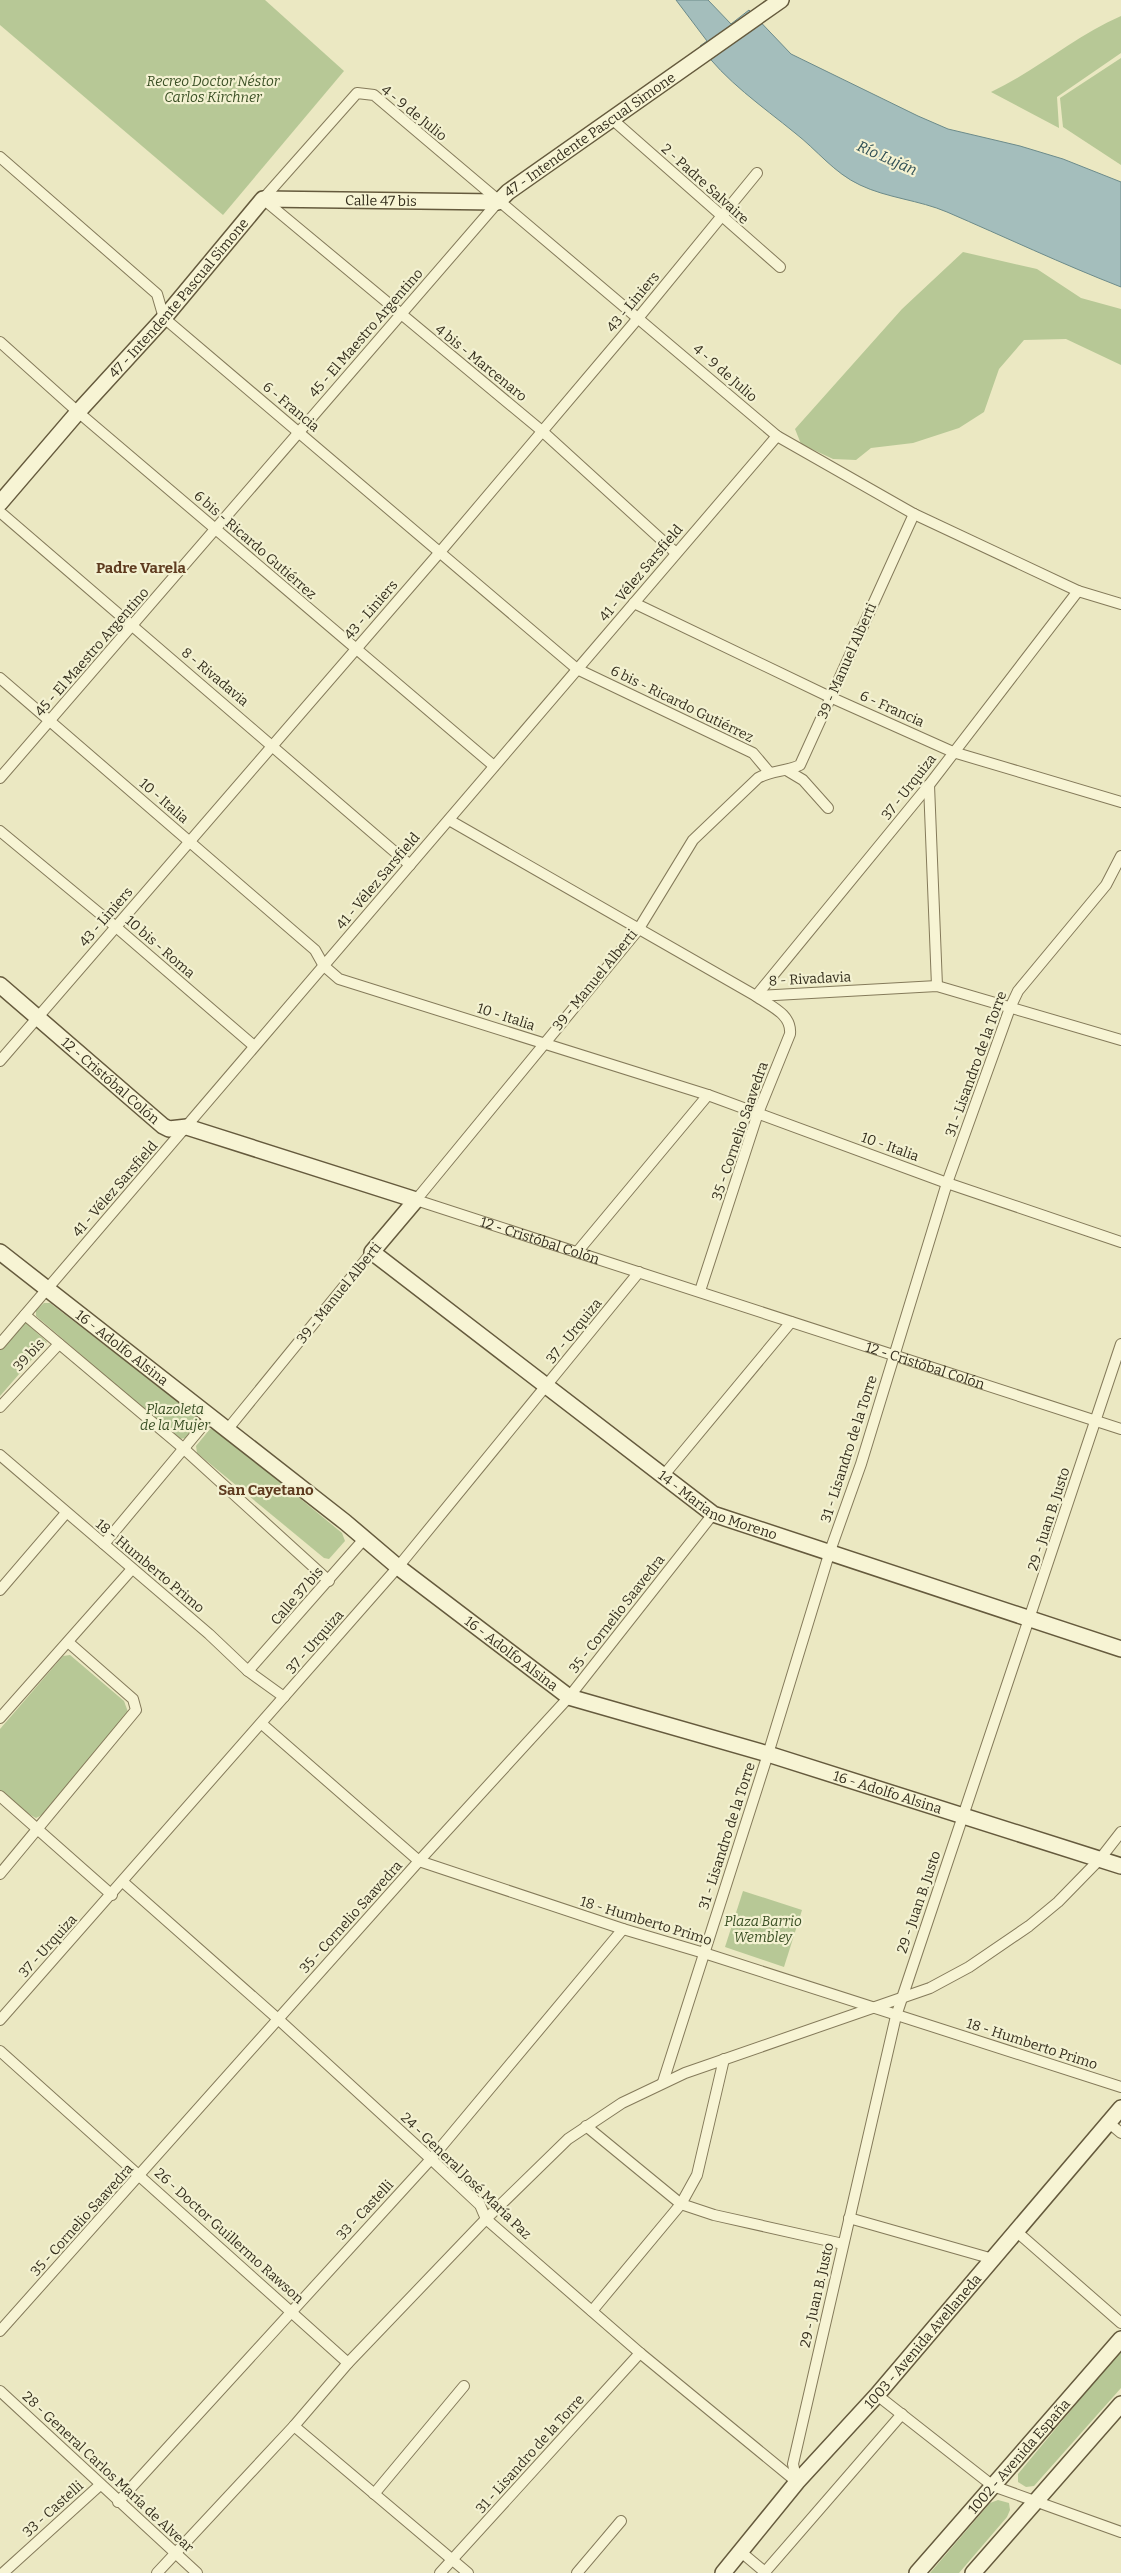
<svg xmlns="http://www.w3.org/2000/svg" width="1121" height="2573" viewBox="0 0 1121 2573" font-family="Bitter,serif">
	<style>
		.green { fill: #b7c896 }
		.water { fill: #a4bebc; stroke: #6c8b8a }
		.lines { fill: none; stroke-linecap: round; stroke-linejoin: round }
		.street-casing { stroke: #847a5a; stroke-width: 12 }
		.secondary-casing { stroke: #655a3d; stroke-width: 18 }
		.street { stroke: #f7f4d4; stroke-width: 10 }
		.secondary { stroke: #f7f4d4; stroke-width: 15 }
		.labels { text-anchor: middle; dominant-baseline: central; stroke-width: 4.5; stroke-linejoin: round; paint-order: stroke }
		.park-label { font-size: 14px; font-style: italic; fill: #3b5025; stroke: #f3f1d1 }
		.street-label { font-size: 14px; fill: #342e1d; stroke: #f3f1d1 }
		.water-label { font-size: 15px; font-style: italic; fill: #2d4d53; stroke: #f3f1d1 }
		.neighbourhood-label { font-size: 15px; font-weight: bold; fill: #5e3b1f; stroke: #f3f1d1 }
	</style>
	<rect width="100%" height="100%" fill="#ebe8c2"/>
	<g class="green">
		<polygon points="0,0 265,0 344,71 223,215 0,25"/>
		<path d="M1121,16V53L1057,97L1059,128L991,92C1036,71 1075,36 1121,16Z"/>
		<polygon points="1121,58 1121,165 1063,127 1060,98"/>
		<polygon points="963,252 1037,269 1081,298 1121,309 1121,365 1066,339 1024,340 999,369 984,412 959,428 913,443 871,448 856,460 833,459 801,444 795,429 902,309"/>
		<polygon points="44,1303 50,1303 197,1416 198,1421 187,1438 179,1439 36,1316 36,1310"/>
		<polygon points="25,1322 47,1342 0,1396 0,1350"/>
		<polygon points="210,1429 217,1430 342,1533 345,1541 329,1559 324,1558 197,1453 196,1446"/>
		<polygon points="70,1655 124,1701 128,1712 46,1813 36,1818 27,1813 0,1790 0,1729 63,1656"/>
		<polygon points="743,1891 802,1910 784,1967 725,1947"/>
		<polygon points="1121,2350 1121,2388 1034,2486 1026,2487 1018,2482 1018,2474"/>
		<polygon points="998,2500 1009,2503 1010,2510 1007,2517 959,2573 930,2573 990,2503"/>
	</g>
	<path class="water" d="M676,0H708L731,24L749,10L791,54L918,116L948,129L1020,146L1063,159L1121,182V287C1062,264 1005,237 947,212C919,200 887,198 860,185C834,173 817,150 795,133C762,106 725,81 700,46L707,41Z"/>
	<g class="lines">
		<defs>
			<g id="street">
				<polyline points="613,120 780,267"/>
				<polyline points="0,157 157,294 164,318 577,669 753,753 769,772"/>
				<polyline points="0,342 78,412 494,766"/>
				<polyline points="0,512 410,865"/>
				<path id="s1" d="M914,514L800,765C786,772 772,770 758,778L693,840L638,930L416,1200L1121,1429"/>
				<polyline points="676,553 542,431 263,199 357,93 374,95 777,436 914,514 1078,591 1121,604"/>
				<polyline points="634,603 830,697 953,752 1121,802"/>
				<polyline points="0,678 315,950 324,966 339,979 708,1095 947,1183 1121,1242"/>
				<polyline points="788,771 803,780 828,808"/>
				<polyline points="0,778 498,202"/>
				<polyline points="929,785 937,986"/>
				<polyline points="449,820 756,996 937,986 1121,1040"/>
				<polyline points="0,831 116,927 254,1046"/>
				<polyline points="0,1061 440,552 639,317 757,173"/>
				<polyline points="578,1251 708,1095"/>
				<path d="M700,1291L758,1113L790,1034C792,1014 770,1006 756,996L929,785L1078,591"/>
				<polyline points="25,1315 183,1448 329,1581"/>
				<polyline points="0,1344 777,436"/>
				<polyline points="0,1407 59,1344"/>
				<polyline points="227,1430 372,1252"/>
				<polyline points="0,1455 209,1634 248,1671 284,1697"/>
				<polyline points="664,1475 791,1322"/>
				<polyline points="104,1544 210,1417"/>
				<polyline points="0,1590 66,1513"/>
				<polyline points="248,1671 365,1538"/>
				<polyline points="0,1718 132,1569"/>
				<polyline points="262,1724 419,1861 623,1929 704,1953 1121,2087"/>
				<polyline points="0,1796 112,1895"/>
				<polyline points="0,1874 136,1710 133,1699 68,1642"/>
				<polyline points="123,1882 278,2019 431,2159 480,2205 486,2219 640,2353 797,2482"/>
				<polyline points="0,2020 398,1567 639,1272"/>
				<polyline points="0,2051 348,2363"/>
				<polyline points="663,2082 768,1754 830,1551 861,1464 947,1183 1010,1008 1018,991 1106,885 1121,856"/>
				<polyline points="1109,2123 1121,2133"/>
				<polyline points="586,2126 681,2204 714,2215 843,2244"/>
				<polyline points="849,2218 993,2259"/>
				<polyline points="1016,2231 1121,2323"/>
				<polyline points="592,2311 681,2204 697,2175 724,2059"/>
				<polyline points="0,2331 419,1861 569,1697 713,1514"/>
				<polyline points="0,2391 197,2573"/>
				<polyline points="877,2395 993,2486 1121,2532"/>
				<polyline points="294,2426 468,2573"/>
				<polyline points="797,2482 793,2464 896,2016 1121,1344"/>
				<polyline points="374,2494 464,2386"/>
				<polyline points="118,2502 431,2159 623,1929"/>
				<polyline points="741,2552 766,2573"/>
				<polyline points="765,2572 902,2414"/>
				<polyline points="3,2573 100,2485"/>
				<polyline points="157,2573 294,2426 348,2363 486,2219 568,2139 622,2103 685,2073 930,1988 969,1967 1029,1926 1058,1902 1100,1859 1121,1832"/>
				<polyline points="440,2573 640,2353"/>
				<polyline points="577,2573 621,2521"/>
			</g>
			<g id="secondary">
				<path id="s2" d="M0,503L78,412L164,318L263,199L498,202L508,192L781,0"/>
				<path id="s3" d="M0,985L163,1126L169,1129L187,1127L416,1200L372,1252L713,1514L1121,1649"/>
				<path id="s4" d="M0,1252L345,1522L398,1567L569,1697L768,1754L1121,1866"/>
				<path id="s5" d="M723,2573L797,2482L877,2395L1121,2108"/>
				<path id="s6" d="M917,2573L1121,2339"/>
				<polyline points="973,2573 1121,2404"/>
			</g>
		</defs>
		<use href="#street" class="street-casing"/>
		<use href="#secondary" class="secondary-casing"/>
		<use href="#street" class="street"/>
		<use href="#secondary" class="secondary"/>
	</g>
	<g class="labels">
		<g class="park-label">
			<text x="213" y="81">Recreo Doctor Néstor<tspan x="213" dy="16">Carlos Kirchner</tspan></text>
			<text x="175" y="1409">Plazoleta<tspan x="175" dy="16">de la Mujer</tspan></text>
			<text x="763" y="1921">Plaza Barrio<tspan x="763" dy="16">Wembley</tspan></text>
		</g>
		<g class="street-label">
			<text transform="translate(414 113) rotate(39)">4 - 9 de Julio</text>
			<text stroke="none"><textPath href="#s2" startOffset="751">47 - Intendente Pascual Simone</textPath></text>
			<text transform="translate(705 184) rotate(42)">2 - Padre Salvaire</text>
			<text stroke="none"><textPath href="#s2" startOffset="520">Calle 47 bis</textPath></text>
			<text stroke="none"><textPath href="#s2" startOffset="272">47 - Intendente Pascual Simone</textPath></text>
			<text transform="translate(633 302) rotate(-50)">43 - Liniers</text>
			<text transform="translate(366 333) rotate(-49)">45 - El Maestro Argentino</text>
			<text transform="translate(481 363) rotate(39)">4 bis - Marcenaro</text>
			<text transform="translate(725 373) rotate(41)">4 - 9 de Julio</text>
			<text transform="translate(291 407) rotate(40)">6 - Francia</text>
			<text transform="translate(255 545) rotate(41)">6 bis - Ricardo Gutiérrez</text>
			<text transform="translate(641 573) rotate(-50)">41 - Vélez Sarsfield</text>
			<text transform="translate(371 610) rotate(-49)">43 - Liniers</text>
			<text transform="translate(92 652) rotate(-49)">45 - El Maestro Argentino</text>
			<text transform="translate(847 661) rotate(-66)">39 - Manuel Alberti</text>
			<text transform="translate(215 677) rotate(40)">8 - Rivadavia</text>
			<text transform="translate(682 704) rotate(26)">6 bis - Ricardo Gutiérrez</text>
			<text transform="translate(892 709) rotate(24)">6 - Francia</text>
			<text transform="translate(909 787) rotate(-52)">37 - Urquiza</text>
			<text transform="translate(164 801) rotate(41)">10 - Italia</text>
			<text transform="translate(378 881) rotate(-50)">41 - Vélez Sarsfield</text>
			<text transform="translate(106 917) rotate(-49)">43 - Liniers</text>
			<text transform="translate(160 947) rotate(41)">10 bis - Roma</text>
			<text transform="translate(810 979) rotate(-3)">8 - Rivadavia</text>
			<text transform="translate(595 980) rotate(-51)">39 - Manuel Alberti</text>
			<text transform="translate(506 1017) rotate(18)">10 - Italia</text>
			<text transform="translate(976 1064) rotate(-70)">31 - Lisandro de la Torre</text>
			<text stroke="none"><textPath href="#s3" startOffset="146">12 - Cristóbal Colón</textPath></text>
			<text transform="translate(740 1131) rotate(-71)">35 - Cornelio Saavedra</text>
			<text transform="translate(890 1147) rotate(20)">10 - Italia</text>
			<text transform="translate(115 1189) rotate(-49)">41 - Vélez Sarsfield</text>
			<text stroke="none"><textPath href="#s1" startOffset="995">12 - Cristóbal Colón</textPath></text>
			<text transform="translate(339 1293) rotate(-51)">39 - Manuel Alberti</text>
			<text transform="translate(574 1331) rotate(-51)">37 - Urquiza</text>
			<text stroke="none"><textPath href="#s4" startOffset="155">16 - Adolfo Alsina</textPath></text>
			<text transform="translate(29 1355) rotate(-47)">39 bis</text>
			<text stroke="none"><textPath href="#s1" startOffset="1400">12 - Cristóbal Colón</textPath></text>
			<text transform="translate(849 1449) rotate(-72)">31 - Lisandro de la Torre</text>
			<text stroke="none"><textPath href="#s3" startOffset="979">14 - Mariano Moreno</textPath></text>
			<text transform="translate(1049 1519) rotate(-72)">29 - Juan B. Justo</text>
			<text transform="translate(150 1566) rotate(40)">18 - Humberto Primo</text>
			<text transform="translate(297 1596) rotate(-49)">Calle 37 bis</text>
			<text transform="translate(617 1614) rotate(-52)">35 - Cornelio Saavedra</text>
			<text transform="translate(315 1642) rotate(-49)">37 - Urquiza</text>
			<text stroke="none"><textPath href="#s4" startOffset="650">16 - Adolfo Alsina</textPath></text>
			<text stroke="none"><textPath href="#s4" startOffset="1055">16 - Adolfo Alsina</textPath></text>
			<text transform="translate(727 1836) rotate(-72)">31 - Lisandro de la Torre</text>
			<text transform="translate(919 1902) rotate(-71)">29 - Juan B. Justo</text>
			<text transform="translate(351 1917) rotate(-48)">35 - Cornelio Saavedra</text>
			<text transform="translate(646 1921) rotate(17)">18 - Humberto Primo</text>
			<text transform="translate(48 1946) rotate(-48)">37 - Urquiza</text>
			<text transform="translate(1032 2044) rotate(18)">18 - Humberto Primo</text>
			<text transform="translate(466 2176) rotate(44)">24 - General José María Paz</text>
			<text transform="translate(365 2210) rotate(-47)">33 - Castelli</text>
			<text transform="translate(82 2220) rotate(-48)">35 - Cornelio Saavedra</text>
			<text transform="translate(229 2236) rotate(42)">26 - Doctor Guillermo Rawson</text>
			<text transform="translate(817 2295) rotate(-77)">29 - Juan B. Justo</text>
			<text stroke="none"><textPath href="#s5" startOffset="306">1003 - Avenida Avellaneda</textPath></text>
			<text transform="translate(530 2454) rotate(-48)">31 - Lisandro de la Torre</text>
			<text stroke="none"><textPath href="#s6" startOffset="155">1002 - Avenida España</textPath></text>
			<text transform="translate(108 2472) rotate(43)">28 - General Carlos María de Alvear</text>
			<text transform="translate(53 2509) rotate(-42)">33 - Castelli</text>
		</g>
		<g class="water-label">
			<text transform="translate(887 158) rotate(24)">Río Luján</text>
		</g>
		<g class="neighbourhood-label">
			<text x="141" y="568">Padre Varela</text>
			<text x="266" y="1490">San Cayetano</text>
		</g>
	</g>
</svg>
